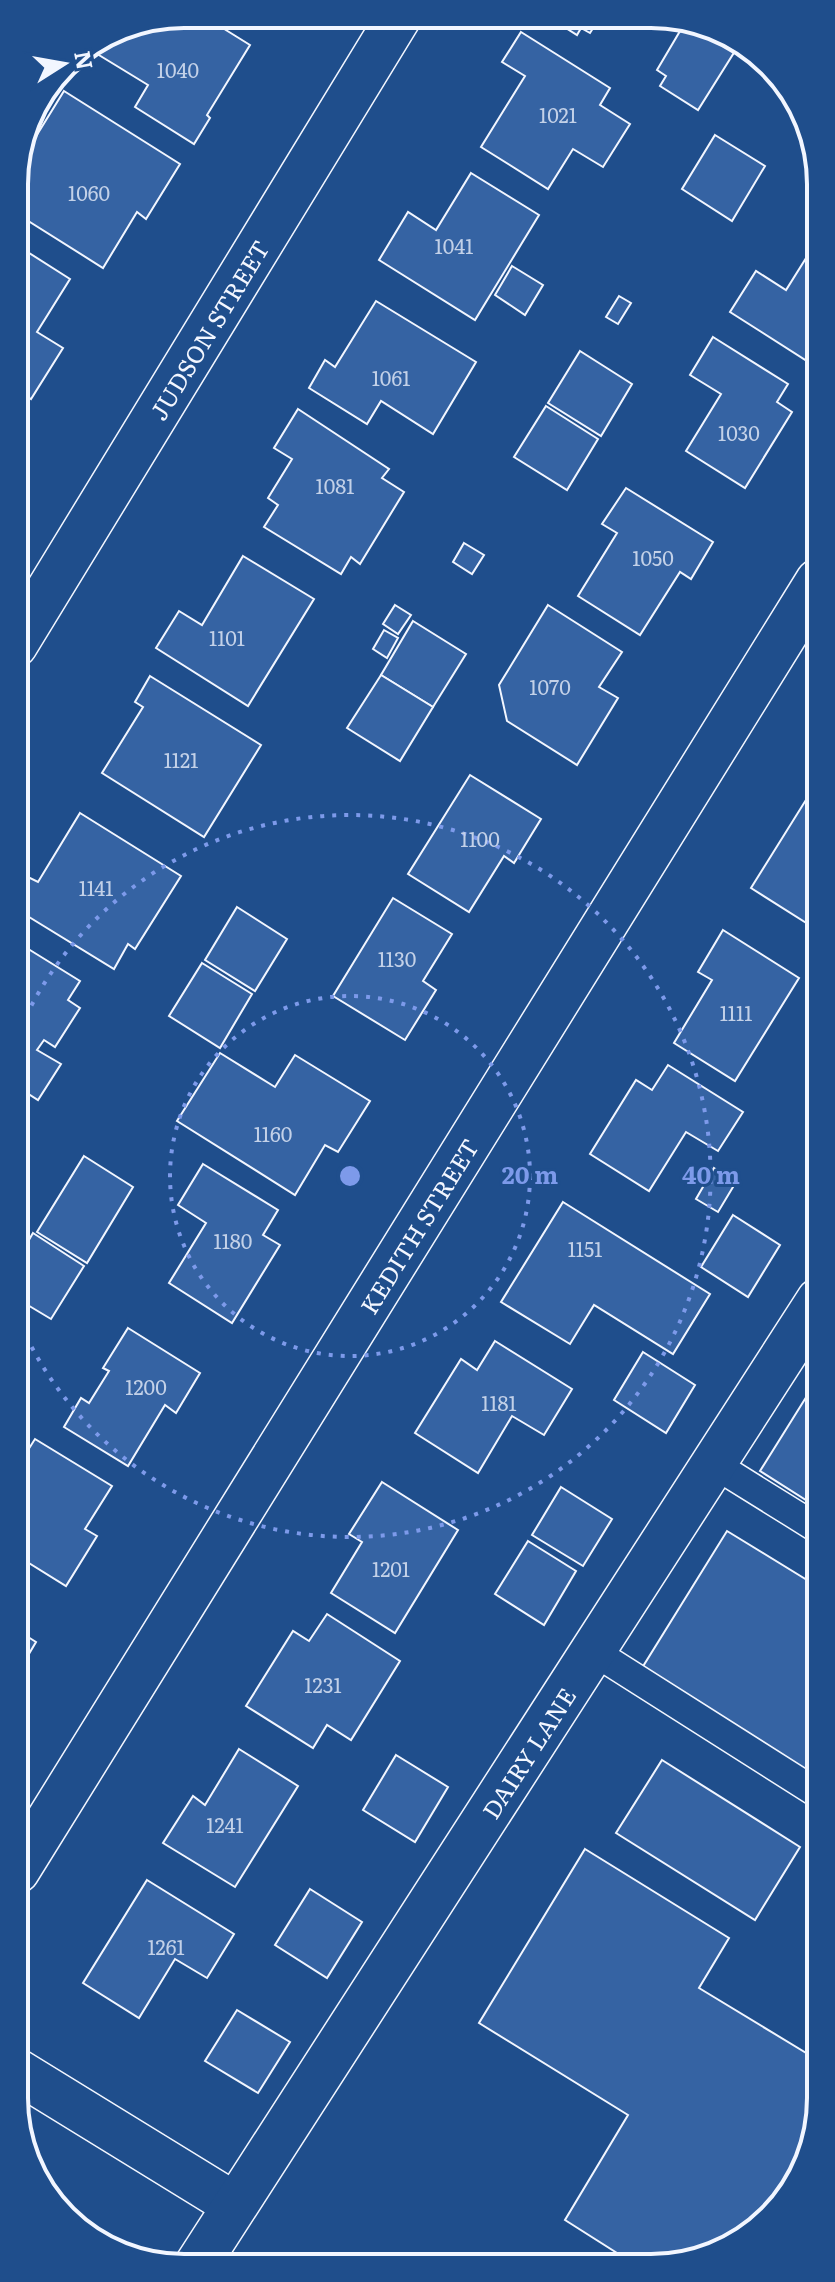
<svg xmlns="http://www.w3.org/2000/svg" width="835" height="2282" viewBox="0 0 835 2282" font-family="Literata,serif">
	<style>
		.building { fill: #3563a3; stroke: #f2f6ff; stroke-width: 2 }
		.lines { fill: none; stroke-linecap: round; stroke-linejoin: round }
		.service-casing { stroke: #f2f6ff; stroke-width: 31 }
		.minor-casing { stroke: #f2f6ff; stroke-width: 47 }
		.service { stroke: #1f4e8c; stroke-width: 28 }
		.minor { stroke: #1f4e8c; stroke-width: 44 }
		.ring { fill: none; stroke: #7d9aea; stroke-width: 4; stroke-dasharray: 4 8 }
		.labels { text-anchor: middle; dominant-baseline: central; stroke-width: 6; stroke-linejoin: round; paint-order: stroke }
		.number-label { font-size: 20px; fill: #c3d1e8 }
		.street-label { font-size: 24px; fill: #f2f6ff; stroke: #1f4e8c }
		.rim { fill: none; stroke: #f2f6ff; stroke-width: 4 }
		.centre { fill: #7d9aea; stroke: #1f4e8c; stroke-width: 4 }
		.ring-label { font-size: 24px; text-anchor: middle; font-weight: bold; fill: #7d9aea; stroke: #1f4e8c; stroke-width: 6; stroke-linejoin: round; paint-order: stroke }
	</style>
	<rect width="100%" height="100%" fill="#1f4e8c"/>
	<g class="building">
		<polygon points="184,14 200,14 250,45 207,115 210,118 194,144 135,107 148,85 94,52 105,36 119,27"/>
		<polygon points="547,16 600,17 590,33 581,28 577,35"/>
		<polygon points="686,21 735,51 698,110 660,86 666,76 657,70"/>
		<polygon points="521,32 610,88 600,105 630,124 603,167 573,149 548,189 481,147 525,76 502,62"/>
		<polygon points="724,38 772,64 780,79 721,43"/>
		<polygon points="64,91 180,164 146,219 137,212 103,268 14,212 14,172"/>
		<polygon points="715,135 765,166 732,221 682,189"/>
		<polygon points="471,173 539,215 475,320 379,260 408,212 436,230"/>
		<polygon points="818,239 818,343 807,361 730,312 756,271 786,290"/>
		<polygon points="15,244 70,279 37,332 63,348 31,399 15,389"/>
		<polygon points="512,266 543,285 525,315 495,295"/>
		<polygon points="619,296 631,303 618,324 606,317"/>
		<polygon points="376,301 476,362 433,434 381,401 367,424 309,388 325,360 335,367"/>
		<polygon points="713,337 788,384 777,402 792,412 745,488 686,451 721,394 690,375"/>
		<polygon points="580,351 632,384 601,436 548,403"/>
		<polygon points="546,406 598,439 567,490 514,457"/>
		<polygon points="298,409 389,469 382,478 404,492 360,564 351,557 341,574 264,527 278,505 268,498 292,459 274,448"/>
		<polygon points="626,488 713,542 691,579 680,572 640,635 578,596 617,533 602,524"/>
		<polygon points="464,543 484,555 472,574 453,562"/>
		<polygon points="243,556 314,599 248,706 156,648 179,611 202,625"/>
		<polygon points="395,605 411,615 398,634 383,624"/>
		<polygon points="548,605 622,652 599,687 618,698 577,765 507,721 499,685"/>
		<polygon points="413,621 466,654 433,707 381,675"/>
		<polygon points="384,630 398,638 387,658 373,649"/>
		<polygon points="381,675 433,707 400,761 347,728"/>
		<polygon points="150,676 261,745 204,837 102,773 143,707 135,702"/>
		<polygon points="470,775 541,819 514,863 504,856 469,912 408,874"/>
		<polygon points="814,787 819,790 819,931 751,888"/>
		<polygon points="80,813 181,876 135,949 128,944 114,969 16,909 15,893 26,876 38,882"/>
		<polygon points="393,898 452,934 423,981 436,990 405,1040 333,996"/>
		<polygon points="237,907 287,939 255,991 205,960"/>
		<polygon points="723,930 799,978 735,1081 674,1043 712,980 698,972"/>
		<polygon points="17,942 80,981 68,1000 80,1008 55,1047 44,1040 37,1050 61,1064 38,1100 16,1086"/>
		<polygon points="202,963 252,994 220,1048 169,1016"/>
		<polygon points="220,1053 275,1087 295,1055 370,1101 338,1152 325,1145 295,1195 177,1121"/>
		<polygon points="668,1065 743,1112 718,1151 686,1132 649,1191 590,1154 636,1080 652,1090"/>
		<polygon points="84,1156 133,1187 87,1263 37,1232"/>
		<polygon points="203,1164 278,1210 263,1235 280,1245 232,1323 169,1283 206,1223 178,1205"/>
		<polygon points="714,1168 736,1182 718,1212 696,1199"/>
		<polygon points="563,1202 710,1294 673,1354 594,1305 570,1344 501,1302"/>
		<polygon points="733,1215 780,1245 748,1297 701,1267"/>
		<polygon points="33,1233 84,1266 51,1319 16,1298 16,1262"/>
		<polygon points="128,1328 200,1373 176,1413 165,1405 128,1466 64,1427 81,1398 89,1403 109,1371 103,1368"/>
		<polygon points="495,1341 572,1389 544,1435 512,1416 478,1473 415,1433 461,1359 477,1370"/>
		<polygon points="643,1352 695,1385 666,1433 614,1400"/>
		<polygon points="820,1375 820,1509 760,1471"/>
		<polygon points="35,1439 112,1486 85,1529 97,1536 66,1586 16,1555 16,1469"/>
		<polygon points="382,1482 458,1530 395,1633 331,1593 362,1542 349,1534"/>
		<polygon points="561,1487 612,1519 583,1566 532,1535"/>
		<polygon points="727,1531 820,1588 820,1779 642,1668"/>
		<polygon points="528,1541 576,1571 544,1625 495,1594"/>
		<polygon points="327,1614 400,1661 351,1740 327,1725 313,1748 246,1706 293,1631 309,1641"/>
		<polygon points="17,1630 36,1642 17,1674"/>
		<polygon points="239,1749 298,1786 235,1887 163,1843 193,1796 205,1805"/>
		<polygon points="396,1755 448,1787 415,1842 363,1810"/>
		<polygon points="662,1760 800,1847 755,1920 616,1833"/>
		<polygon points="585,1849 729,1938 699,1988 821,2062 821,2109 779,2210 685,2265 636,2265 565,2220 628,2115 479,2023"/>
		<polygon points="147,1880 234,1934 207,1978 175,1959 139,2018 83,1983"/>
		<polygon points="310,1889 362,1922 327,1978 275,1945"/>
		<polygon points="820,1968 820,1995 808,1988"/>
		<polygon points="237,2010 290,2042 258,2093 205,2061"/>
	</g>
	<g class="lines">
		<defs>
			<g id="service">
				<polyline points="714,1464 820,1530"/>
				<polyline points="593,1651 820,1795"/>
			</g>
			<g id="minor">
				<path id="s1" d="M15,645L400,15"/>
				<path id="s2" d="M17,1871L818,581"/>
				<polyline points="17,2071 235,2205"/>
				<path id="s3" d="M197,2265L819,1300"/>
			</g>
		</defs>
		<use href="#service" class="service-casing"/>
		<use href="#minor" class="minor-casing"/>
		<use href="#service" class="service"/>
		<use href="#minor" class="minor"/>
	</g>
	<g class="ring">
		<circle cx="350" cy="1176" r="180"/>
		<path d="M16 1038A361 361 0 1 1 16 1314"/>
	</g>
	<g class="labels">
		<g class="number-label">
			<text x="178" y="69">1040</text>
			<text x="558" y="114">1021</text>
			<text x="89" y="192">1060</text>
			<text x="454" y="245">1041</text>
			<text x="391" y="377">1061</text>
			<text x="739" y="432">1030</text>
			<text x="335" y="485">1081</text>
			<text x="653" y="557">1050</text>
			<text x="227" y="637">1101</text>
			<text x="550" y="686">1070</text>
			<text x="181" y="759">1121</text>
			<text x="480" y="838">1100</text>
			<text x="96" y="887">1141</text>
			<text x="397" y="958">1130</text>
			<text x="736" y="1012">1111</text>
			<text x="273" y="1133">1160</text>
			<text x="233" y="1240">1180</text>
			<text x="585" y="1248">1151</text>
			<text x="146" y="1386">1200</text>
			<text x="499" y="1402">1181</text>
			<text x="391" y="1568">1201</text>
			<text x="323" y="1684">1231</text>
			<text x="225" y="1824">1241</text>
			<text x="166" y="1946">1261</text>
		</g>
		<g class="street-label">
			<text stroke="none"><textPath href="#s1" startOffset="370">JUDSON STREET</textPath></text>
			<text stroke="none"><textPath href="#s2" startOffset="760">KEDITH STREET</textPath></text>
			<text stroke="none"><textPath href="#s3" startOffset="610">DAIRY LANE</textPath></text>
		</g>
	</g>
	<path d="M0 0H835V2282H0ZM184 28H651A156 156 0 0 1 807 184V2098A156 156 0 0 1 651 2254H184A156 156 0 0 1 28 2098V184A156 156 0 0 1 184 28Z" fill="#1f4e8c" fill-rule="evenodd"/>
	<path class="rim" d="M184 28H651A156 156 0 0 1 807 184V2098A156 156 0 0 1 651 2254H184A156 156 0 0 1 28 2098V184A156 156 0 0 1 184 28Z"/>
	<circle cx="350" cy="1176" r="12" class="centre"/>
	<g class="ring-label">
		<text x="530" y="1184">20 m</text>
		<text x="711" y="1184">40 m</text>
	</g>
	<g transform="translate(64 64) rotate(79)" stroke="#1f4e8c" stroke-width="6" paint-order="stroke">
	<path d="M0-6L14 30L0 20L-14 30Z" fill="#f2f6ff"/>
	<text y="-12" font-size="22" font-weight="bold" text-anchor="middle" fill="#f2f6ff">N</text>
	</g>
</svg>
